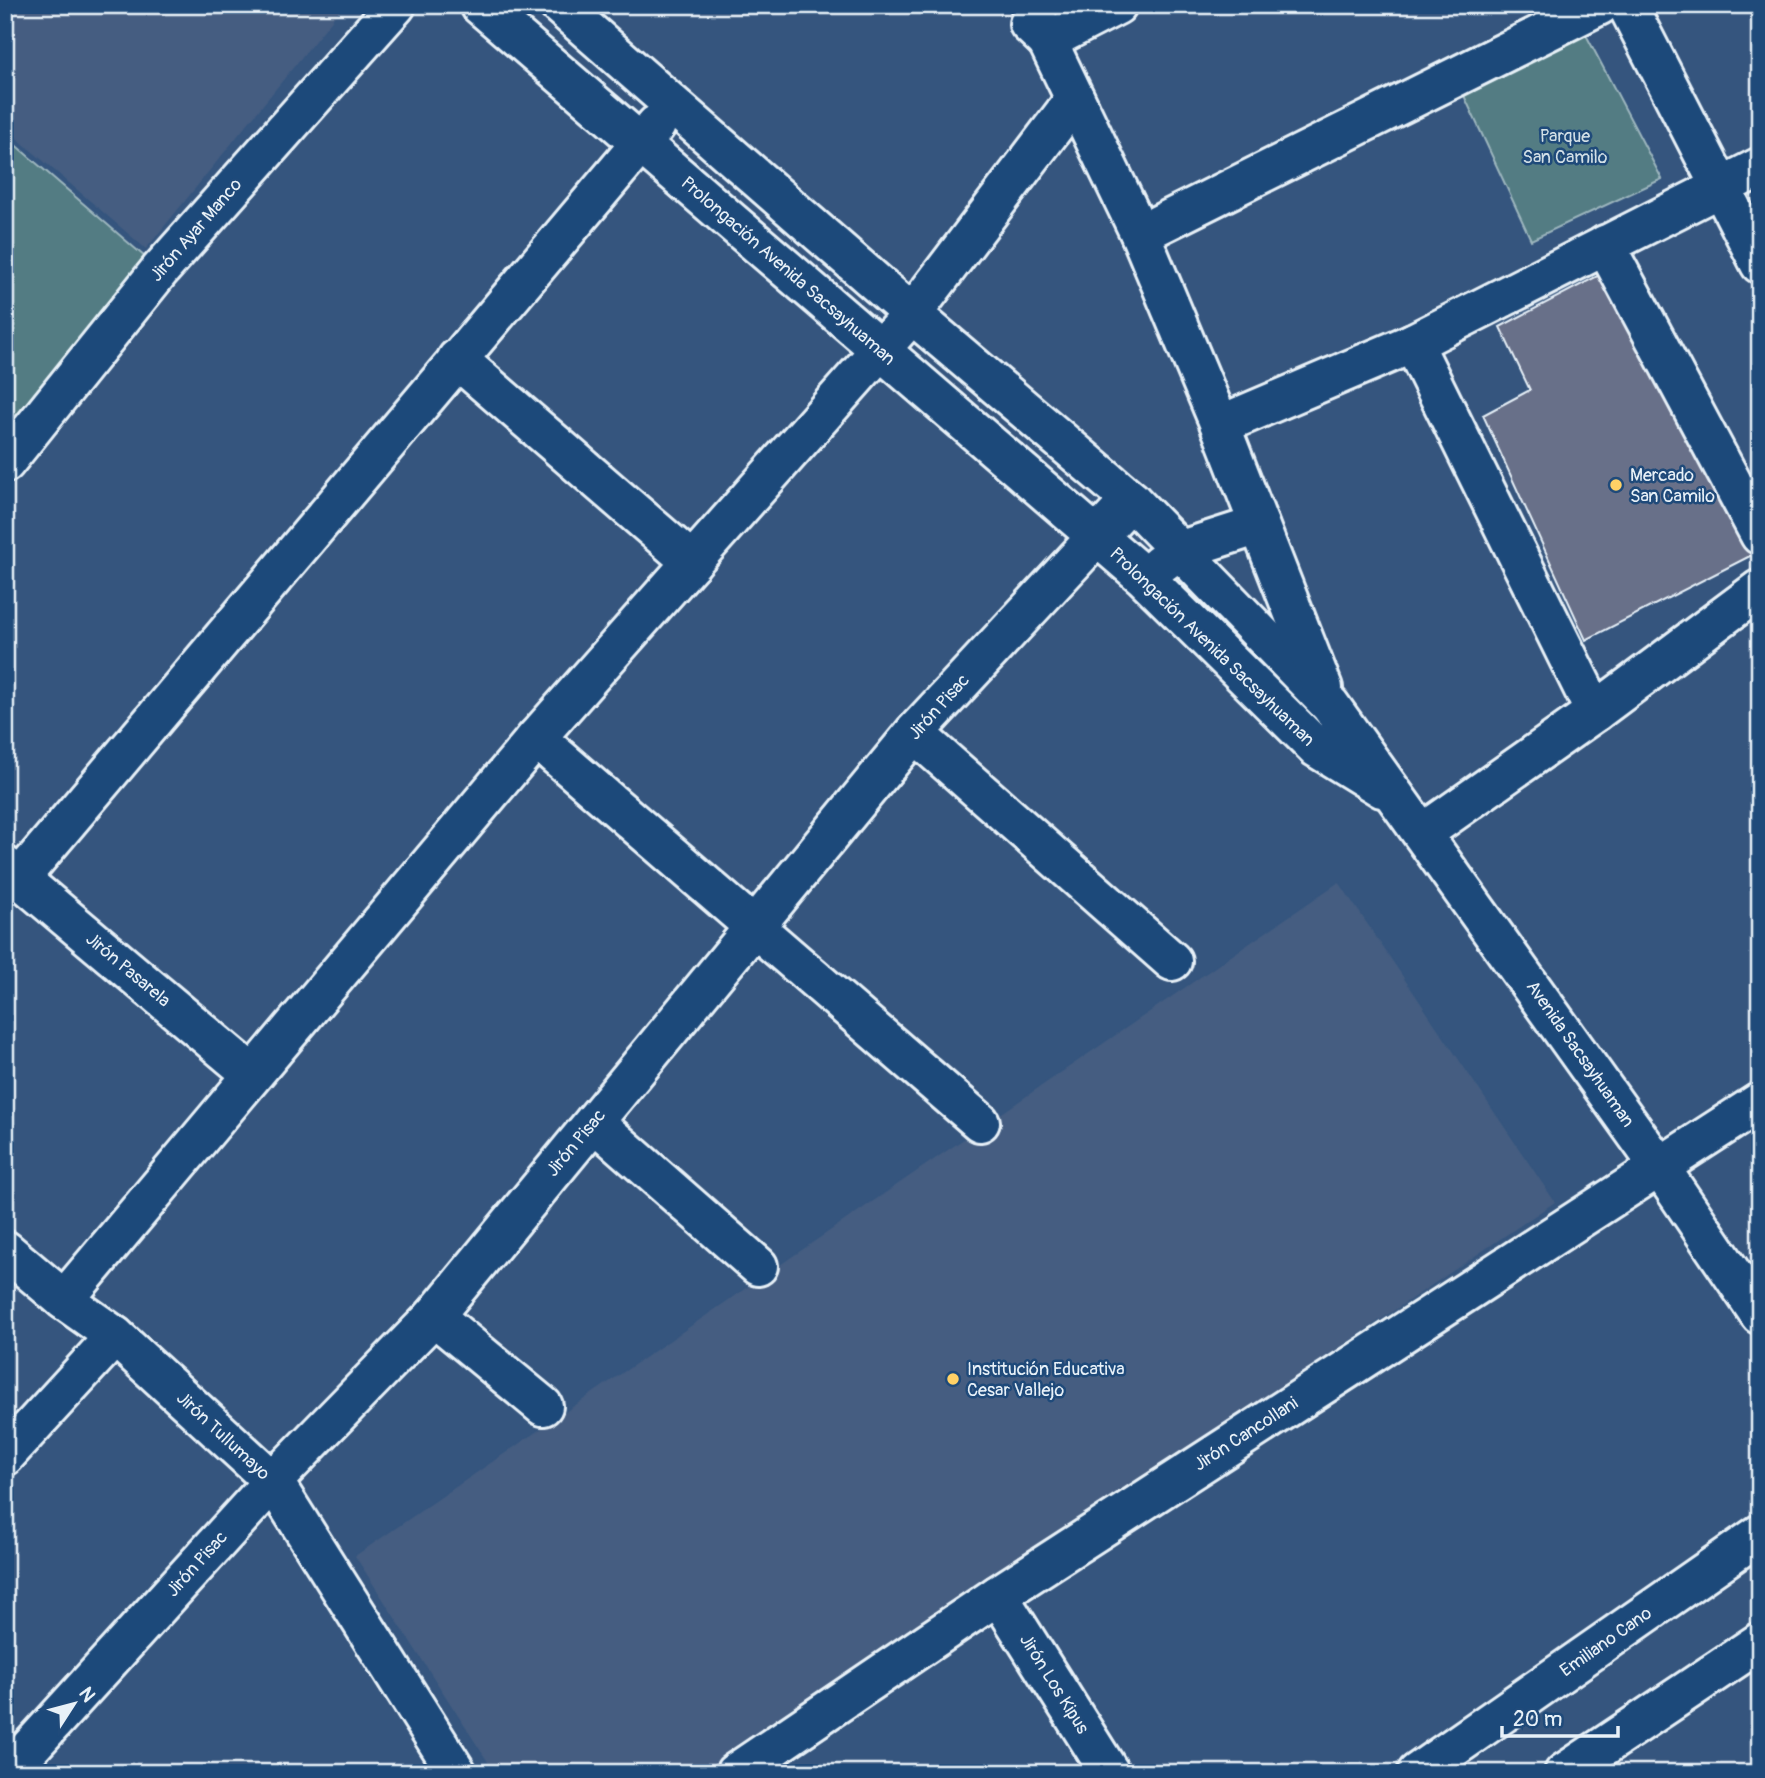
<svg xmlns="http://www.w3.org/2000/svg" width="1765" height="1778" viewBox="0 0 1765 1778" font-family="Pangolin,sans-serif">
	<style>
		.built { fill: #445d81 }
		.green { fill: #527c83; stroke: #9db6be; stroke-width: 2 }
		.building { fill: #676f89; stroke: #e8f1f8; stroke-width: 2 }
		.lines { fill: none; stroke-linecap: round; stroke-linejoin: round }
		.minor-casing { stroke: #e8f1f8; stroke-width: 44 }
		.minor { stroke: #1f4a7a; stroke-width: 38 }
		.poi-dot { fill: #ffd166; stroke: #1f4a7a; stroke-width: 2.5 }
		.labels { text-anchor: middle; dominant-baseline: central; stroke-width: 5; stroke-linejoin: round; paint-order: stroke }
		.park-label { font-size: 18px; fill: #d2dfe6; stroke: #1f4a7a }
		.street-label { font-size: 18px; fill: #e8f1f8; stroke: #1f4a7a }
		.poi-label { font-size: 18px; fill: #e8f1f8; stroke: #1f4a7a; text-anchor: start }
	</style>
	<rect width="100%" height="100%" fill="#35557e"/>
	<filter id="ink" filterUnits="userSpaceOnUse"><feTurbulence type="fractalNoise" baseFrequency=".0143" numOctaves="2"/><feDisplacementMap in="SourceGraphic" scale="14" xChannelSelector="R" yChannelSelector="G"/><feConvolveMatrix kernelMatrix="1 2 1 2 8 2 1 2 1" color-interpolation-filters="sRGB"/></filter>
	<g filter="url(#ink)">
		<g class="built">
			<polygon points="5,5 344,5 146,249 5,128"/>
			<polygon points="1339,882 1555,1202 709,1773 495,1773 355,1556"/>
		</g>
		<g class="green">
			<polygon points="1584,31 1662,179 1531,240 1460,87"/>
			<polygon points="5,136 160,270 5,463"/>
		</g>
		<polygon class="building" points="1607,271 1754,554 1586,640 1483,415 1530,390 1500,327"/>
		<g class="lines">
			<defs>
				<g id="minor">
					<polyline points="480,5 1143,576 1317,748 1382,788"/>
					<polyline points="559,5 912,314 1131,500 1330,705 1659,1166 1760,1315"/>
					<polyline points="1030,5 1140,234 1220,425 1323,688"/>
					<polyline points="1627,5 1760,264"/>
					<polyline points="1029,24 1047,41 1117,5"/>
					<polyline points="1140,234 1600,5"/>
					<polyline points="1605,245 1760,535"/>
					<polyline points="1413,343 1595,712"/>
					<polyline points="457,359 692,562"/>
					<polyline points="1220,425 1413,343 1760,167"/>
					<polyline points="5,463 160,270 396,5"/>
					<polyline points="1159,565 1178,551 1259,525"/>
					<polyline points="914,733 1172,961"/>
					<polyline points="536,738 980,1122"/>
					<polyline points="1423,833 1595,712 1760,589"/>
					<polyline points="5,866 252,1074"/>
					<polyline points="20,878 656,125"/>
					<polyline points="594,1122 758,1266"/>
					<polyline points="5,1250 64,1300 115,1336 273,1481 457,1773"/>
					<polyline points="64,1300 536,738 912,314 1075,99"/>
					<polyline points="434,1316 543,1406"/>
					<polyline points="5,1456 115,1336"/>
					<polyline points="998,1595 1110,1773"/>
					<polyline points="7,1773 273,1481 434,1316 914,733 1131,500"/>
					<polyline points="735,1773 998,1595 1760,1102"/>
					<polyline points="1417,1773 1760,1534"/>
					<polyline points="1564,1773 1760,1642"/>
				</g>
			</defs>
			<use href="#minor" class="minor-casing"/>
			<use href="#minor" class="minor"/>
		</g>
	</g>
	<g class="poi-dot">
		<circle cx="1616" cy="485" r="7"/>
		<circle cx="953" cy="1379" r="7"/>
	</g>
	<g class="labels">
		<g class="park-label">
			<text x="1565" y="136">Parque<tspan x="1565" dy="21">San Camilo</tspan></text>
		</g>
		<g class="street-label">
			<text transform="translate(196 230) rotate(-49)">Jirón Ayar Manco</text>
			<text transform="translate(788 271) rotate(41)">Prolongación Avenida Sacsayhuaman</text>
			<text transform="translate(1212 647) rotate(44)">Prolongación Avenida Sacsayhuaman</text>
			<text transform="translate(939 707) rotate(-48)">Jirón Pisac</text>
			<text transform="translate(128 970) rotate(40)">Jirón Pasarela</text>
			<text transform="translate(1580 1054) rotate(55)">Avenida Sacsayhuaman</text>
			<text transform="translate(576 1143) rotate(-50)">Jirón Pisac</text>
			<text transform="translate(1246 1434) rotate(-33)">Jirón Cancollani</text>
			<text transform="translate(223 1436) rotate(43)">Jirón Tullumayo</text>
			<text transform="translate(197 1564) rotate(-48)">Jirón Pisac</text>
			<text transform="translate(1606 1642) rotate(-35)">Emiliano Cano</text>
			<text transform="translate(1054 1684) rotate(58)">Jirón Los Kipus</text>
		</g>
		<g class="poi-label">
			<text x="1630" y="475">Mercado<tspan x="1630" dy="21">San Camilo</tspan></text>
			<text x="967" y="1369">Institución Educativa<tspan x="967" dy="21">Cesar Vallejo</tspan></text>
		</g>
	</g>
	<rect width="1765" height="1778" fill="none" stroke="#1f4a7a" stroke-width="28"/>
	<rect x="14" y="14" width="1737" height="1750" fill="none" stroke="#e8f1f8" stroke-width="2.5" filter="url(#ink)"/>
	<g transform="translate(74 1704) rotate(54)" stroke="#1f4a7a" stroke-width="5" paint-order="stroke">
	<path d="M0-5L12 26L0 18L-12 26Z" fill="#e8f1f8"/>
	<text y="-10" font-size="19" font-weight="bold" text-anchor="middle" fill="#e8f1f8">N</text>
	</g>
	<path d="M1502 1726v10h116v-10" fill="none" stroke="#e8f1f8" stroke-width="3.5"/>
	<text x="1513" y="1726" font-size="21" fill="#e8f1f8" stroke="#1f4a7a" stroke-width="5" paint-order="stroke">20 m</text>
</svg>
